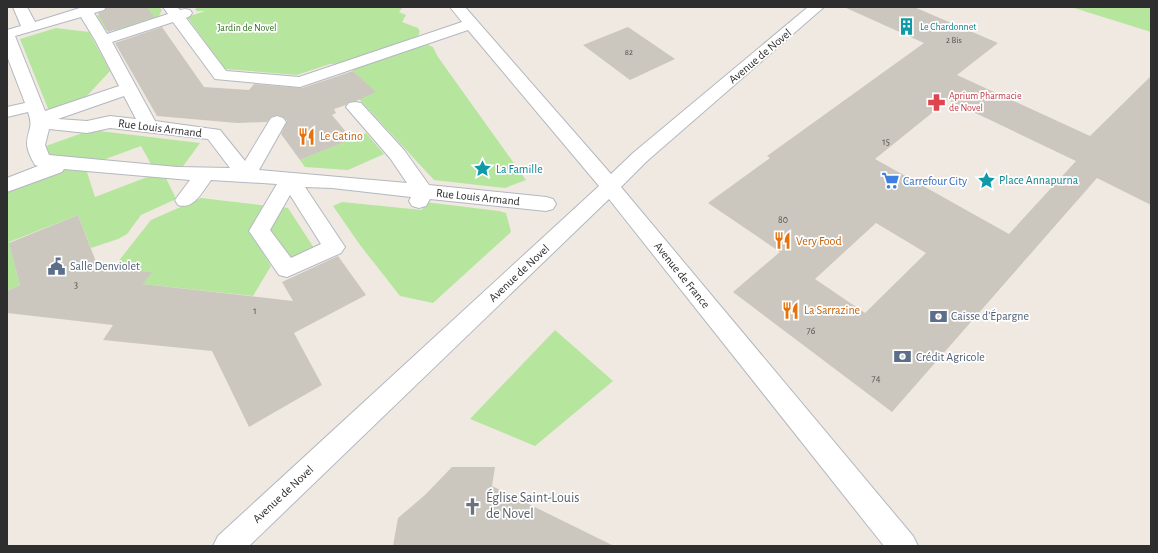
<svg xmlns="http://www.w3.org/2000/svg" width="1158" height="553" viewBox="0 0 1158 553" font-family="'Alegreya Sans',sans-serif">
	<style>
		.green { fill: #b6e59e }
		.building { fill: #cbc7bf; fill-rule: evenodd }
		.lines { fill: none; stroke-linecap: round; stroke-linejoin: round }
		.street-casing { stroke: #b4b7c1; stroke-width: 2 }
		.street { fill: #fff; fill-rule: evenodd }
		.labels { text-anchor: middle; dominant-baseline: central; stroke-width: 3.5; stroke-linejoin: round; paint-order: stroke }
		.far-number-label { font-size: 9px; fill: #555452 }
		.far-culture-label { font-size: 10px; fill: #0d838f; stroke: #fff; text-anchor: start }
		.far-park-label { font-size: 10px; fill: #2c6e1b; stroke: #fff }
		.far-health-label { font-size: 10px; fill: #be3a42; stroke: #fff; text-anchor: start }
		.number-label { font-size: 10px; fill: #555452 }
		.street-label { font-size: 12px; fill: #2e2e2e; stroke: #fff }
		.food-label { font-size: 12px; fill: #c56008; stroke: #fff; text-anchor: start }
		.culture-label { font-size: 12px; fill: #0d838f; stroke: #fff; text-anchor: start }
		.shop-label { font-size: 12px; fill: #366cbe; stroke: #fff; text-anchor: start }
		.service-label { font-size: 12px; fill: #4e5e75; stroke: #fff; text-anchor: start }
		.near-worship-label { font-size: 14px; fill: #5b616d; stroke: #fff; text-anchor: start }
	</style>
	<rect width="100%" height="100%" fill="#efe9e1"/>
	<g class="green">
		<polygon points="110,7 159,7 162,10 158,18 118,30 106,30 97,16"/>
		<polygon points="198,7 403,7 399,12 406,15 402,22 418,28 420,32 416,40 433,47 438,57 526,180 505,188 434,180 359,99 375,92 352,70 370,63 330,64 297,75 225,69 187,17 205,11 197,11 195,9"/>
		<polygon points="1071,7 1151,7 1151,32"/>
		<polygon points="56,28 89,32 110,71 85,98 49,111 20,39"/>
		<polygon points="91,130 200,143 181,169 152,166 141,146 100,161 48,157 43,147"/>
		<polygon points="366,133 384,154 348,170 305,167 300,160"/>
		<polygon points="66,167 86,169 95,197 150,176 166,178 176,199 141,215 127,234 118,239 91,248 78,215 9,242 20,285 7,291 7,190"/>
		<polygon points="201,198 268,206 251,234 271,266 253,296 143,284 151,272 113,268 151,220"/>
		<polygon points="342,202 422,210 425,202 499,211 506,213 511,232 433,303 400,296 360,245 333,206"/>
		<polygon points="281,207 288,208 314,248 288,260 268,228"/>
		<polygon points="555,330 613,381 535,446 470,419"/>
	</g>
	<g class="building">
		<polygon points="107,7 147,7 154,17 108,32 98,13 104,11"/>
		<path d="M844,7H914L998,43L957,75L1090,136L1151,76V205L1097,178L892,412L733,292L780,252L708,203L770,158L767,156L924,43ZM948,100L1076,161L1009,234L875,159ZM876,223L926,253L865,313L815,279Z"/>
		<polygon points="162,27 204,87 249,90 254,84 302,88 353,71 376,92 356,101 349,102 346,105 334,109 336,113 332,115 352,139 300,160 281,134 287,121 283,117 277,115 271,117 267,122 237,123 157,116 115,43"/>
		<polygon points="628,27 675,59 630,80 583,45"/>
		<polygon points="78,215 98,267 152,272 143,284 293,301 282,282 338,256 366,295 294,333 322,385 249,427 212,351 103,340 113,325 7,313 7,291 20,285 9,243"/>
		<polygon points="452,467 495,467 492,486 614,546 393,546 398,518 425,495"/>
	</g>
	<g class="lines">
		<defs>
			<path id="street" d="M13,7H27L35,22L83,7H106L104,10L94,13L107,34L168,14L163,7H177L180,10L185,9L190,10L192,13L190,16L186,18L226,71L299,77L462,22L450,7H465L611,174L633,153L808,7H824L647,161L621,187L913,536L918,546H884L609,199L249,546H213L218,536L599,186L468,30L300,87L215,79L173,22L112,42L155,121L220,130L245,161L271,118L277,116L283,118L286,122L259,170L407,183L390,158L346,107L349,103L355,102L361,103L404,150L429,185L546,197L553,199L556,204L553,209L546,211L430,199L426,206L419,208L412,206L409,201L411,197L332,188L305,187L345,247L341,253L287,277L279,275L249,231L277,184L211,180C202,192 194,210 178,205L175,200L190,180L64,169L62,172L7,192V178L38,166L35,165C32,160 27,150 27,144C27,129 34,129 28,112L7,117V107L25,103L7,56V30L21,26ZM81,17L95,40L119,86L45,111L15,36ZM124,96L136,119L110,116L87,121L58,119ZM110,128L208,139L230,168L177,167L49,155L45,145L49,129L87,133ZM290,195L321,244L291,258L270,230Z"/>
		</defs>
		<use href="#street" class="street-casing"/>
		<use href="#street" class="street"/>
	</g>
	<defs>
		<symbol id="building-bare" viewBox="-9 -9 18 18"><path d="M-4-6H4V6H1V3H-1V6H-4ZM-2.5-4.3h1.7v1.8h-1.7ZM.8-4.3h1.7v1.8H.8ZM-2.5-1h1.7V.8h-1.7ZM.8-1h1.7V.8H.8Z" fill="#0f9aa8" stroke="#fff" stroke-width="2.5" paint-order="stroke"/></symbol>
		<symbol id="pharmacy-bare" viewBox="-9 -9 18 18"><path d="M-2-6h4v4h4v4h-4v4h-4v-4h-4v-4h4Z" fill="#e0444e" stroke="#fff" stroke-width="2.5" paint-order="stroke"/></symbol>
		<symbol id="restaurant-bare" viewBox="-9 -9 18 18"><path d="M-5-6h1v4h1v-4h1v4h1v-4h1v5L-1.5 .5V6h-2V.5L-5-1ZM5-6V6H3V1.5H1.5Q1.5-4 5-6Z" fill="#e8710a" stroke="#fff" stroke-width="2.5" paint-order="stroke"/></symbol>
		<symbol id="sight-bare" viewBox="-9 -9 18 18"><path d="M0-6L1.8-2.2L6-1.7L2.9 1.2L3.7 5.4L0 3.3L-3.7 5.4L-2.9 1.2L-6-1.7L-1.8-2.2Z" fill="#0f9aa8" stroke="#fff" stroke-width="2.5" paint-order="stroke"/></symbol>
		<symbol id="supermarket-bare" viewBox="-9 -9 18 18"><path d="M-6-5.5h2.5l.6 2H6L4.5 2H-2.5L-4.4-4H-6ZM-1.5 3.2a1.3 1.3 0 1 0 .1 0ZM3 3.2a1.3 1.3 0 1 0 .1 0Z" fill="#3f7fe0" stroke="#fff" stroke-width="2.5" paint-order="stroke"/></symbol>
		<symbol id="civic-bare" viewBox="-9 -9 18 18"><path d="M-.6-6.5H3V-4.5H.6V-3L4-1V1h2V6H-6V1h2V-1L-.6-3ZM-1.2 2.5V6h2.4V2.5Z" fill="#5c6f8a" stroke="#fff" stroke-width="2.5" paint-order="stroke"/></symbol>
		<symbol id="bank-bare" viewBox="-9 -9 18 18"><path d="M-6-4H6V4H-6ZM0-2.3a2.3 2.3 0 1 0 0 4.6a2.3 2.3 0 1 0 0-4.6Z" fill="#5c6f8a" stroke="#fff" stroke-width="2.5" paint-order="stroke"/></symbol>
		<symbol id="church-bare" viewBox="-9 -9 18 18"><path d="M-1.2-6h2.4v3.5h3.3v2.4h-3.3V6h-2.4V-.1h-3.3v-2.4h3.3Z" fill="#6b7280" stroke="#fff" stroke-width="2.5" paint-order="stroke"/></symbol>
	</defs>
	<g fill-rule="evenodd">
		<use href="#building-bare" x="894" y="14" width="25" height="25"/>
		<use href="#pharmacy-bare" x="924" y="90" width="25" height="25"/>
		<use href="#restaurant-bare" x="294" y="124" width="25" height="25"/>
		<use href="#sight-bare" x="470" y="156" width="25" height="25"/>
		<use href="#sight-bare" x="974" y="168" width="25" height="25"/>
		<use href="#supermarket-bare" x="878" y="168" width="25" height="25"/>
		<use href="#restaurant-bare" x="770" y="228" width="25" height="25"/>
		<use href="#civic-bare" x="44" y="254" width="25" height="25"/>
		<use href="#restaurant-bare" x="778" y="298" width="25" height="25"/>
		<use href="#bank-bare" x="926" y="304" width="25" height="25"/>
		<use href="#bank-bare" x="890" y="344" width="25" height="25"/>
		<use href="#church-bare" x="460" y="494" width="25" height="25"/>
	</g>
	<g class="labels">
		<g class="far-number-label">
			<text x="954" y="40">2 Bis</text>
			<text x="629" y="52">82</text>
		</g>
		<g class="far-culture-label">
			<text x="920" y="27">Le Chardonnet</text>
		</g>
		<g class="far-park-label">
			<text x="247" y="28">Jardin de Novel</text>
		</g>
		<g class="far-health-label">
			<text x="949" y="96">Aprium Pharmacie<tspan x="949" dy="12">de Novel</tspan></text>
		</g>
		<g class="number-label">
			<text x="886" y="142">15</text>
			<text x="783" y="220">80</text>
			<text x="76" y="285">3</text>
			<text x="255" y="311">1</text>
			<text x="811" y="331">76</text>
			<text x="876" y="379">74</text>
		</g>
		<g class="street-label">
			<text transform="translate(760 56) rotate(-40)">Avenue de Novel</text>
			<text transform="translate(160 128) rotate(7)">Rue Louis Armand</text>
			<text transform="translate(478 197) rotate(6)">Rue Louis Armand</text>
			<text transform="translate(519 273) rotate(-43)">Avenue de Novel</text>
			<text transform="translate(682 275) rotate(51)">Avenue de France</text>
			<text transform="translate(283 494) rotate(-43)">Avenue de Novel</text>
		</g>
		<g class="food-label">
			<text x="320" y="136">Le Catino</text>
			<text x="796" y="241">Very Food</text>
			<text x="804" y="310">La Sarrazine</text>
		</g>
		<g class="culture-label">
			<text x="496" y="169">La Famille</text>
			<text x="999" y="180">Place Annapurna</text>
		</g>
		<g class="shop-label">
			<text x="903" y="181">Carrefour City</text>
		</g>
		<g class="service-label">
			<text x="70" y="266">Salle Denviolet</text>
			<text x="951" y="316">Caisse d'Épargne</text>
			<text x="916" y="357">Crédit Agricole</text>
		</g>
		<g class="near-worship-label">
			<text x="486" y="498">Église Saint-Louis<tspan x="486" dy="16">de Novel</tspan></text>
		</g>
	</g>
	<rect width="1158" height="553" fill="none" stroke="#2e2e2e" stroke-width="16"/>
</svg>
